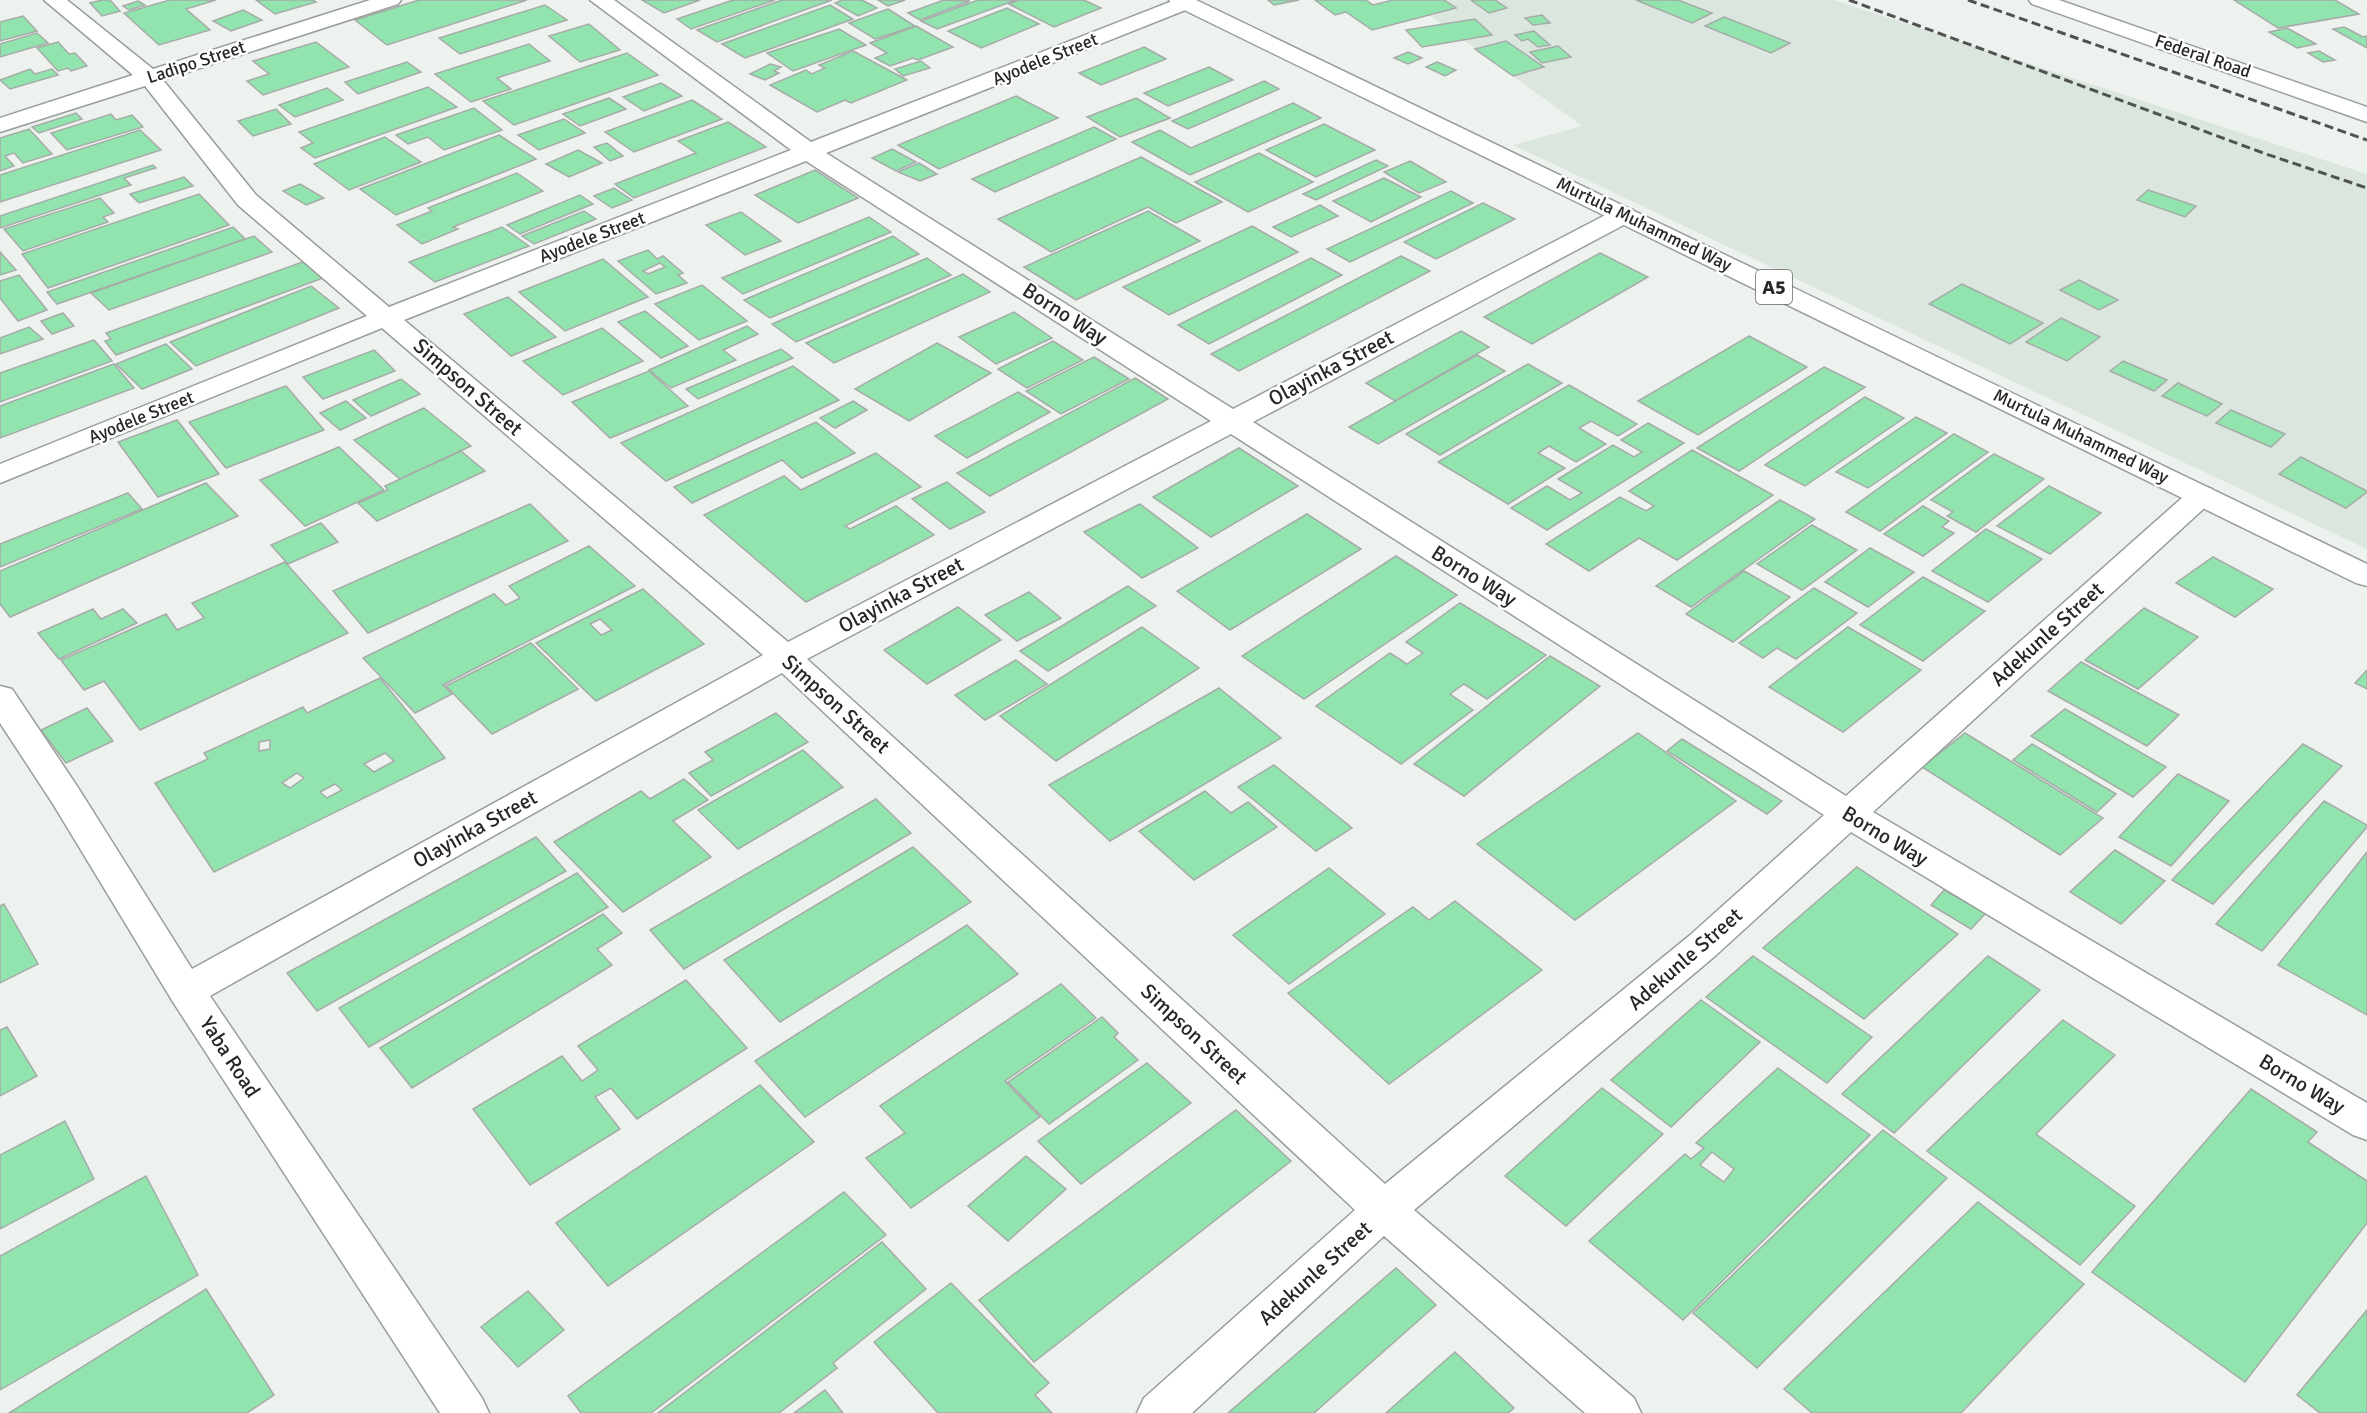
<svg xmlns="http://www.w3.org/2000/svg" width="2367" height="1413" viewBox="0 0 2367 1413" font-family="Signika,sans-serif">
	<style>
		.built { fill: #dbe7de }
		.building { fill: #92e4af; stroke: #a6aba8; stroke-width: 1.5; fill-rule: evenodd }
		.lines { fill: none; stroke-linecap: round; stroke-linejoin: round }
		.minor-casing { stroke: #989e9a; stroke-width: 3 }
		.primary-casing { stroke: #989e9a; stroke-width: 3 }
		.minor { fill: #fff; fill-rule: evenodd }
		.primary { fill: #fff; fill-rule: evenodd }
		.rail { stroke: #505351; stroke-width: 3; stroke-dasharray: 9 4.5; stroke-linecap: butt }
		.labels { text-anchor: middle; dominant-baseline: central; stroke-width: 5; stroke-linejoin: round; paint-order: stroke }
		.far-street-label { font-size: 18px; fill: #262827; stroke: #fff }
		.shield { fill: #fff; stroke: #676868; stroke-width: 1.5 }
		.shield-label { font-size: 20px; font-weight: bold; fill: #262827 }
		.street-label { font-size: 21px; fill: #262827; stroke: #fff }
	</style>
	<rect width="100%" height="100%" fill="#edf2ee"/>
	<polygon class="built" points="1408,0 1834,0 2367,174 2367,549 1513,145 1582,126"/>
	<g class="building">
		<polygon points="102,0 110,0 120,11 102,16 90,3"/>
		<polygon points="170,0 216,0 186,9 210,30 159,45 124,13"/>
		<polygon points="256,0 313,0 316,2 275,14"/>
		<polygon points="419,0 527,0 387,45 355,20"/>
		<polygon points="642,0 700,0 664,13"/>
		<polygon points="733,0 775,0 691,29 677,19"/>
		<polygon points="782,0 832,0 717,42 697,30"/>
		<polygon points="842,0 862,0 877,8 858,16 835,3"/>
		<polygon points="878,0 905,0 888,6"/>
		<polygon points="944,0 970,1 920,20 908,13"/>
		<polygon points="978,0 1016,0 937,29 921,21"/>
		<polygon points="1019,0 1084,0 1101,8 1054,27 1009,4"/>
		<polygon points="1268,0 1299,0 1274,5"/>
		<polygon points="1315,0 1366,0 1373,5 1393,0 1444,0 1456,8 1372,30 1346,12 1335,15"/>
		<polygon points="1471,0 1495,0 1507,8 1489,13"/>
		<polygon points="1636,0 1678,0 1712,13 1692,23"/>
		<polygon points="2234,0 2335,0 2359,14 2278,28"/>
		<polygon points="138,1 145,5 129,10 123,6"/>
		<polygon points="545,5 567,20 460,54 439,38"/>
		<polygon points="830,5 853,19 745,58 722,44"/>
		<polygon points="1007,8 1039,24 981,48 948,31"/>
		<polygon points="888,9 915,26 875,39 849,23"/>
		<polygon points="243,10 262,20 231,31 213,21"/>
		<polygon points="1542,15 1550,23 1533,25 1525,18"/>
		<polygon points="23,16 37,31 0,41 0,22"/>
		<polygon points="1724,17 1790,43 1771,53 1705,26"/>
		<polygon points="1475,19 1492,35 1422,47 1406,30"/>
		<polygon points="589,24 620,50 580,62 549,36"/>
		<polygon points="916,26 953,47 918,60 913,58 890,66 875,58 887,53 870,43"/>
		<polygon points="2344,27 2363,37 2367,36 2367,48 2333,29"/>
		<polygon points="2287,28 2316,44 2297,48 2269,32"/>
		<polygon points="839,29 866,45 793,71 767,53"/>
		<polygon points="1534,31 1550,45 1538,47 1528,39 1522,41 1515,35"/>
		<polygon points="37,33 48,43 0,57 0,44"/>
		<polygon points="1506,41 1544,67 1513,76 1475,49"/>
		<polygon points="58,42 69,54 75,53 87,66 71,71 68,68 58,71 37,48"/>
		<polygon points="316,42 349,67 263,95 247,81 269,74 253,61"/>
		<polygon points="529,44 550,61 497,78 511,89 471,102 435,74"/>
		<polygon points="1558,46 1571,57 1542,63 1530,52"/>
		<polygon points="1144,47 1166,59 1101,85 1079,73"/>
		<polygon points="853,51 907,80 851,103 845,100 817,112 770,85 806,70 812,74 825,68 819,65"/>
		<polygon points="2319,51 2335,60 2323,62 2308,53"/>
		<polygon points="1408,52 1422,58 1408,64 1394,58"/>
		<polygon points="627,53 658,75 514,125 483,101"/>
		<polygon points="921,61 930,68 903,76 895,69"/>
		<polygon points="407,62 421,72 358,94 345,82"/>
		<polygon points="1437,62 1456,70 1445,76 1426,67"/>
		<polygon points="770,64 781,67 774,71 779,73 765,80 750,74"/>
		<polygon points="1209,67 1233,80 1168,106 1144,93"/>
		<polygon points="30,69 35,74 52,69 58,75 10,89 0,80"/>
		<polygon points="1264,81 1279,89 1188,129 1172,121"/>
		<polygon points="661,83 682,96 644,111 623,97"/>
		<polygon points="428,87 457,107 315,158 301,148 313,143 299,132"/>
		<polygon points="327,88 343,100 295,117 279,105"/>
		<polygon points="1016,96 1058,118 939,169 898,145"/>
		<polygon points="609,98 626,109 580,126 563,114"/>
		<polygon points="1136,98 1170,118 1120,137 1087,117"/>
		<polygon points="692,100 722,119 634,152 605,132"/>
		<polygon points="1293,103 1321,118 1190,175 1132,142 1160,130 1191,148"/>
		<polygon points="474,108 502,130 444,150 428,137 408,144 396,135"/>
		<polygon points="276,109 291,124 253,136 238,121"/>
		<polygon points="76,113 82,119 39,133 32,127"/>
		<polygon points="111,114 116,120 132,115 143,127 67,150 51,133"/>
		<polygon points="564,119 585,133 539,150 518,135"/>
		<polygon points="728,122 766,147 634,198 615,184 696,153 678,141"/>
		<polygon points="1324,124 1375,150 1316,177 1266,150"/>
		<polygon points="1094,127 1116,139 995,192 972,179"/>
		<polygon points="29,129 52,154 23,163 14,153 5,156 14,166 0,171 0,138"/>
		<polygon points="140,130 161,150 0,202 0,175"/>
		<polygon points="499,135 536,159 396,215 360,189"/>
		<polygon points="385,137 421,162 349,190 314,164"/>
		<polygon points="607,143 623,156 610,161 594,147"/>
		<polygon points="892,149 916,162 896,171 872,158"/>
		<polygon points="578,150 602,163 569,177 546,164"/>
		<polygon points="1259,153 1313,182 1248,212 1195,182"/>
		<polygon points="1141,157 1222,202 1176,223 1148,207 1051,252 998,219"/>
		<polygon points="1376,160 1388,166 1316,200 1303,194"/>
		<polygon points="1410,161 1446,182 1419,193 1384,172"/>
		<polygon points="919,163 937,174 920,181 898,172"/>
		<polygon points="153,165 156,168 124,178 131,185 0,228 0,216"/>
		<polygon points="815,170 858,198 798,223 755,195"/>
		<polygon points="517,173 543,191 453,227 458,229 422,244 397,225 432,211 428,208"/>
		<polygon points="184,177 193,186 139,203 130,194"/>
		<polygon points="1384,178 1421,197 1371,222 1333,201"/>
		<polygon points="300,184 324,198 306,205 283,191"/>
		<polygon points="614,188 632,200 612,208 594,196"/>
		<polygon points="2148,190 2196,206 2185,217 2137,200"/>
		<polygon points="1451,191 1473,203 1350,262 1327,249"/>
		<polygon points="199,194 229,225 48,288 22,254"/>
		<polygon points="580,195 593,204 520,234 507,225"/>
		<polygon points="100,198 114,213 103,217 108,222 23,251 4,229"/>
		<polygon points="1483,203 1515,219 1436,259 1404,242"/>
		<polygon points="1320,205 1338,216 1291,237 1273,227"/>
		<polygon points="584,211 596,219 534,244 522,236"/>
		<polygon points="1148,211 1200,241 1076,300 1024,267"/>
		<polygon points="741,212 781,241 745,255 706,225"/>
		<polygon points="869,217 891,232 743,294 722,278"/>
		<polygon points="1252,226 1298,252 1169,315 1123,287"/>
		<polygon points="233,227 245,239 57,304 47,292"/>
		<polygon points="502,227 529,246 435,282 409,262"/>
		<polygon points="254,236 272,252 109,310 91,293"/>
		<polygon points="893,236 919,254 770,318 744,300"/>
		<path d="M648,250L657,259L663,256L683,273L678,275L687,283L656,294L618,261ZM660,263L665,267L648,274L643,271Z"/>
		<polygon points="0,252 16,270 0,275"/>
		<polygon points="1600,253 1648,277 1532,344 1484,317"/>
		<polygon points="1401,256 1430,271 1239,371 1211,354"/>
		<polygon points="927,258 951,275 796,342 772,324"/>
		<polygon points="1311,258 1342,275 1209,344 1178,325"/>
		<polygon points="603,259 648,297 565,331 519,292"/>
		<polygon points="305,261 323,278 116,355 105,341 111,339 106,333"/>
		<polygon points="963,274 990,292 834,363 806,343"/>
		<polygon points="19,275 47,310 18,321 0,298 0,281"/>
		<polygon points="2079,280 2118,300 2099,310 2060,290"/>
		<polygon points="1962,284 2043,323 2010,344 1929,304"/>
		<polygon points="702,285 747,321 699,340 655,304"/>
		<polygon points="311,286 339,308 196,366 170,342"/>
		<polygon points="508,297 556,337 511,356 464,314"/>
		<polygon points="645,311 688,346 661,358 618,322"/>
		<polygon points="1014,312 1052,338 996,364 959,337"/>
		<polygon points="63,313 74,326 52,334 41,321"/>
		<polygon points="2061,318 2100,337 2067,361 2026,342"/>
		<polygon points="747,326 758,334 723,350 736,360 671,388 649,370"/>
		<polygon points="29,327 43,339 0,354 0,338"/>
		<polygon points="602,328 643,361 563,395 523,361"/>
		<polygon points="1461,331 1489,347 1395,401 1366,383"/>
		<polygon points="1749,336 1807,367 1698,435 1638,401"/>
		<polygon points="94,340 112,361 0,402 0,373"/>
		<polygon points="1053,341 1083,360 1027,388 998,369"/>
		<polygon points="937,343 991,373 909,421 855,389"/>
		<polygon points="166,344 192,369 142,389 116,364"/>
		<polygon points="781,349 793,358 698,399 686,389"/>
		<polygon points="374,350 395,371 323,399 303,377"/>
		<polygon points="1477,355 1505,371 1378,444 1349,427"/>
		<polygon points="1094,357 1129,379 1061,414 1026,391"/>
		<polygon points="2123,361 2167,380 2154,391 2110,371"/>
		<polygon points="114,364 134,388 0,438 0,406"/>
		<polygon points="1528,364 1562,383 1440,455 1406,434"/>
		<polygon points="793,366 839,400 666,481 621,443"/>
		<polygon points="1824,367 1865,387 1739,471 1697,448"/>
		<polygon points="649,371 688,406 610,438 572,402"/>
		<polygon points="1135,378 1168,399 990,496 957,473"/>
		<polygon points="401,379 420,394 371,416 353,400"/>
		<polygon points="2178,383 2222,404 2207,416 2162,396"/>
		<polygon points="1569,385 1637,424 1618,436 1591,421 1579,428 1606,444 1576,462 1549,446 1538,453 1565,468 1508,504 1438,462"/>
		<polygon points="286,386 324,430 226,468 189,422"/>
		<polygon points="1018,392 1050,412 967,458 935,436"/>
		<polygon points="1865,397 1904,418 1805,486 1765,465"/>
		<polygon points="346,401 366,418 340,430 320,413"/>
		<polygon points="853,401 867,410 835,428 820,418"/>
		<polygon points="424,408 471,446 400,479 354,440"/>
		<polygon points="2231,410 2285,434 2271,447 2216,423"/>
		<polygon points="1916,417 1947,433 1868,488 1836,472"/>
		<polygon points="177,420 219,474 158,497 118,442"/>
		<polygon points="816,422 855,453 802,478 782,460 692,503 674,487"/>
		<polygon points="1648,423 1684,443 1547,530 1511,508 1547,486 1570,500 1582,493 1558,479 1613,445 1634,457 1642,452 1621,440"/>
		<polygon points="1954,434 1988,452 1880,531 1846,512"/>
		<polygon points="339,447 384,490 305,526 260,480"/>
		<polygon points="1239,448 1298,486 1211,537 1153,497"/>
		<polygon points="1692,450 1773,495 1677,560 1639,538 1589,571 1546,544 1620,497 1646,511 1654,506 1629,491"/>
		<polygon points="461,451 485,471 377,521 358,503 388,490 385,486"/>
		<polygon points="876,453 921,487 845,526 850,529 896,506 934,535 806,602 704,515 784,476 801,490"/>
		<polygon points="1994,454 2044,479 1976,532 1947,516 1953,512 1931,500"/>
		<polygon points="2301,457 2367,491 2367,492 2346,508 2279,474"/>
		<polygon points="947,482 985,512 950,529 912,499"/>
		<polygon points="206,483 238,516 10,617 0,604 0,571"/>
		<polygon points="2049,486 2101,513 2050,554 1997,526"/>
		<polygon points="128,493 142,509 0,567 0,544"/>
		<polygon points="1780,500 1815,519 1691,607 1656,586"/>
		<polygon points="530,504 568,541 368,633 333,591"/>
		<polygon points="1140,504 1198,548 1142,578 1084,532"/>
		<polygon points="1923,506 1949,521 1942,527 1954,533 1923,556 1884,534"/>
		<polygon points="1307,514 1361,549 1230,630 1177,591"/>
		<polygon points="321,523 338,542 288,564 271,545"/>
		<polygon points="1812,525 1857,550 1802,590 1757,564"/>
		<polygon points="1986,529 2042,559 1988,602 1932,571"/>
		<polygon points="589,546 635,586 443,685 452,694 415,713 363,658 494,594 506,605 520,598 509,586"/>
		<polygon points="1870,548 1914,572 1868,607 1825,582"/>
		<polygon points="1396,556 1457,595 1304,699 1242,656"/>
		<polygon points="2213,557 2273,589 2235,617 2176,583"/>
		<polygon points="285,562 348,633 140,730 104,681 84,690 61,660 166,614 177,630 204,618 192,603"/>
		<polygon points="1744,571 1790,597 1733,642 1686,614"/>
		<polygon points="1923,577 1985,611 1923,661 1860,625"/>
		<polygon points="1128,586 1156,606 1048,671 1020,651"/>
		<polygon points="1814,588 1857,613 1796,659 1777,648 1763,658 1739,643"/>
		<path d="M643,589L704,644L596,701L536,643ZM600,619L612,630L601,635L590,624Z"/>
		<polygon points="1029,592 1061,618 1017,641 985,615"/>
		<polygon points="1460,603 1546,655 1487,699 1464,684 1450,694 1473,710 1401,764 1316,706 1390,653 1407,664 1423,653 1406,642"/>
		<polygon points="958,607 1001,640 927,684 884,650"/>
		<polygon points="2144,608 2198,637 2138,689 2085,660"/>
		<polygon points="93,609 101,619 123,609 137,623 59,659 38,633"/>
		<polygon points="1142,627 1199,668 1056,761 1000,716"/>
		<polygon points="1848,627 1921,670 1843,732 1769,687"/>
		<polygon points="531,643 578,689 492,734 446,686"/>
		<polygon points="1550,656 1600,686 1464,796 1414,764"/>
		<polygon points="1016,660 1047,684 985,720 955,695"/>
		<polygon points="2081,662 2179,715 2147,746 2048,691"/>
		<polygon points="2367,670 2367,689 2355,683"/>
		<path d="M380,678L445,758L214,872L155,783L208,759L204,753L303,707L307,713ZM270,740V749L259,751V742ZM385,753L394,761L374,772L364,764ZM297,773L304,778L290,788L282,783ZM335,784L342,790L327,798L320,792Z"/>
		<polygon points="1219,688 1281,738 1110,841 1049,785"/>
		<polygon points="87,708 113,741 66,763 41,730"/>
		<polygon points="2065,709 2166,767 2133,797 2031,736"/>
		<polygon points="776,713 808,742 711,796 689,773 713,760 705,752"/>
		<polygon points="1638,733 1736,801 1575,920 1477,844"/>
		<polygon points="1965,733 2103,818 2060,855 1922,767"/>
		<polygon points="1682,739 1782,801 1767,814 1667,751"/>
		<polygon points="2032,744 2116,794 2097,812 2013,760"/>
		<polygon points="2303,744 2342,766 2213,904 2172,880"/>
		<polygon points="803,750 843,787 738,849 698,810"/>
		<polygon points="1274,765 1352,828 1316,851 1238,787"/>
		<polygon points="2178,774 2229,801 2171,866 2119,837"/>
		<polygon points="684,779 708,800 673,821 711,857 623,912 554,842 641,791 650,799"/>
		<polygon points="1205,791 1231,813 1248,802 1277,827 1194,880 1139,831"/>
		<polygon points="876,799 911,833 684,969 650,930"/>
		<polygon points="2324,801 2367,825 2367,827 2262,951 2216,924"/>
		<polygon points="536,837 566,871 317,1011 287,973"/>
		<polygon points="913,847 971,902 780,1022 724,960"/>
		<polygon points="2115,850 2165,881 2121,924 2070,892"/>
		<polygon points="2367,852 2367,1015 2278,965"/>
		<polygon points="1857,867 1958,934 1864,1019 1763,948"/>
		<polygon points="1329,868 1385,914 1289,984 1233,935"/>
		<polygon points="577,873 608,907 369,1047 339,1008"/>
		<polygon points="1944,890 1986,913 1971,929 1931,905"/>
		<polygon points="1455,901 1542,970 1389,1084 1288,993 1413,907 1429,920"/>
		<polygon points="4,904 38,964 0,983 0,906"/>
		<polygon points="603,914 622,933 597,949 612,965 412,1088 380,1048"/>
		<polygon points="967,925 1018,974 805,1117 755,1061"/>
		<polygon points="1753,956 1872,1037 1827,1083 1706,997"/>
		<polygon points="1988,956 2040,990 1894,1133 1842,1094"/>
		<polygon points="686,980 747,1048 637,1119 611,1088 595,1097 620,1129 530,1185 473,1109 562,1056 582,1081 598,1070 578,1046"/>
		<polygon points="1061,984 1096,1018 1005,1081 1040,1117 911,1208 866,1158 905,1133 880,1106"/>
		<polygon points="1701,1000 1760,1042 1671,1127 1611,1080"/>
		<polygon points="1102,1017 1118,1033 1114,1037 1138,1060 1049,1124 1008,1082"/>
		<polygon points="2063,1020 2115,1055 2036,1134 2135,1206 2080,1265 1927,1151"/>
		<polygon points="7,1027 37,1076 0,1096 0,1030"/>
		<polygon points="1147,1063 1191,1103 1081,1184 1038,1141"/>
		<path d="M1778,1068L1870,1135L1683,1320L1589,1241L1685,1154L1691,1159L1704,1148L1696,1143ZM1712,1152L1734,1169L1724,1182L1700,1165Z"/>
		<polygon points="760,1085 814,1142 608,1286 556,1223"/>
		<polygon points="1602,1088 1663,1134 1566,1226 1505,1176"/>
		<polygon points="2251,1089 2317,1132 2308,1142 2367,1181 2367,1223 2245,1382 2092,1272"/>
		<polygon points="1236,1110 1291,1161 1034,1362 979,1300"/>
		<polygon points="65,1121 94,1179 0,1229 0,1155"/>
		<polygon points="1883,1130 1947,1178 1757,1368 1693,1313"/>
		<polygon points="1026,1156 1066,1189 1008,1241 968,1206"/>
		<polygon points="146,1176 198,1275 0,1390 0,1256"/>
		<polygon points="844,1192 886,1235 651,1413 581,1413 568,1396"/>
		<polygon points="1978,1202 2084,1284 1961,1413 1812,1413 1784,1389"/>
		<polygon points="882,1242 926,1289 833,1363 837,1368 779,1413 658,1413"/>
		<polygon points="1396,1268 1436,1305 1314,1413 1228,1413"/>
		<polygon points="951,1283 1049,1383 1035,1395 1052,1413 938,1413 874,1342"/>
		<polygon points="206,1289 274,1395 247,1413 9,1413"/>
		<polygon points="528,1291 564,1330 518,1367 481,1327"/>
		<polygon points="2367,1310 2367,1413 2320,1413 2297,1395"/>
		<polygon points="1455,1352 1514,1408 1508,1413 1386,1413"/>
		<polygon points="825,1390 843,1413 794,1413"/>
	</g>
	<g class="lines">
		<defs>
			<g id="minor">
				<path d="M44,0H67L153,69L370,0H401L398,4L163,80L256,195L389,307L791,150L590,0H614L811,142L1175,0H1194L1196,3L1193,7L826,153L1233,409L1615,210L1624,208L1633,210L1636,215L1633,220L1253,422L1846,796L2192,489L2202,486L2212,489L2217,495L2212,501L1873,812L2367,1103V1140L2353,1135L1851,832L1715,956L1414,1210L1634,1398L1641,1413H1585L1384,1236L1192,1413H1137L1144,1398L1355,1210L782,673L210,996L482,1398L489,1413H440L173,1002L53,804L0,723V686L12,689L77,786L192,969L763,655L382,328L0,483V464L367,316L238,205L145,86L0,132V118L133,75ZM806,161L1211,421L788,642L404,320ZM1231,434L1824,815L1689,936L1385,1184L807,659Z"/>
				<polygon points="2029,0 2059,0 2367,107 2367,122 2032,4"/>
			</g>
			<polygon id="primary" points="1169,0 1196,0 2367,564 2367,586 2356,583 1172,4"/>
		</defs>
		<use href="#minor" class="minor-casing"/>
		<use href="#primary" class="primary-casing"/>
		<use href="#minor" class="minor"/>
		<use href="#primary" class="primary"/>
		<g class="rail">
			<polyline points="1849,0 2266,154 2367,188"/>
			<polyline points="1968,0 2367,140"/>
		</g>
	</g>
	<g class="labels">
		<g class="far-street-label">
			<text transform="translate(2203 56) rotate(19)">Federal Road</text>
			<text transform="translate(1045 59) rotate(-22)">Ayodele Street</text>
			<text transform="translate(196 62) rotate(-18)">Ladipo Street</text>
			<text transform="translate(1644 224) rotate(26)">Murtula Muhammed Way</text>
			<text transform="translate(592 237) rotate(-21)">Ayodele Street</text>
			<text transform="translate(141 417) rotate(-22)">Ayodele Street</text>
			<text transform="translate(2081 436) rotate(26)">Murtula Muhammed Way</text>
		</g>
		<rect class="shield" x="1756" y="270" width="36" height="34" rx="4.5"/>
		<g class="shield-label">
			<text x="1774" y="287">A5</text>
		</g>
		<g class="street-label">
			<text transform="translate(1065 314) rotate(33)">Borno Way</text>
			<text transform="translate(1331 368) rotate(-28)">Olayinka Street</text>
			<text transform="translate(468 387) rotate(41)">Simpson Street</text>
			<text transform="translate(1474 576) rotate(32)">Borno Way</text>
			<text transform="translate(901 595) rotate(-28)">Olayinka Street</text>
			<text transform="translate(2047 634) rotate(-42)">Adekunle Street</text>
			<text transform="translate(836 704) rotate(42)">Simpson Street</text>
			<text transform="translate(475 829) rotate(-29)">Olayinka Street</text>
			<text transform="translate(1885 836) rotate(31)">Borno Way</text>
			<text transform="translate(1685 959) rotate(-41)">Adekunle Street</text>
			<text transform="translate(1194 1034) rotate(43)">Simpson Street</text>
			<text transform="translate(230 1057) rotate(57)">Yaba Road</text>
			<text transform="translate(2302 1084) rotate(31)">Borno Way</text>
			<text transform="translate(1315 1273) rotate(-42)">Adekunle Street</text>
		</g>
	</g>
</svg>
